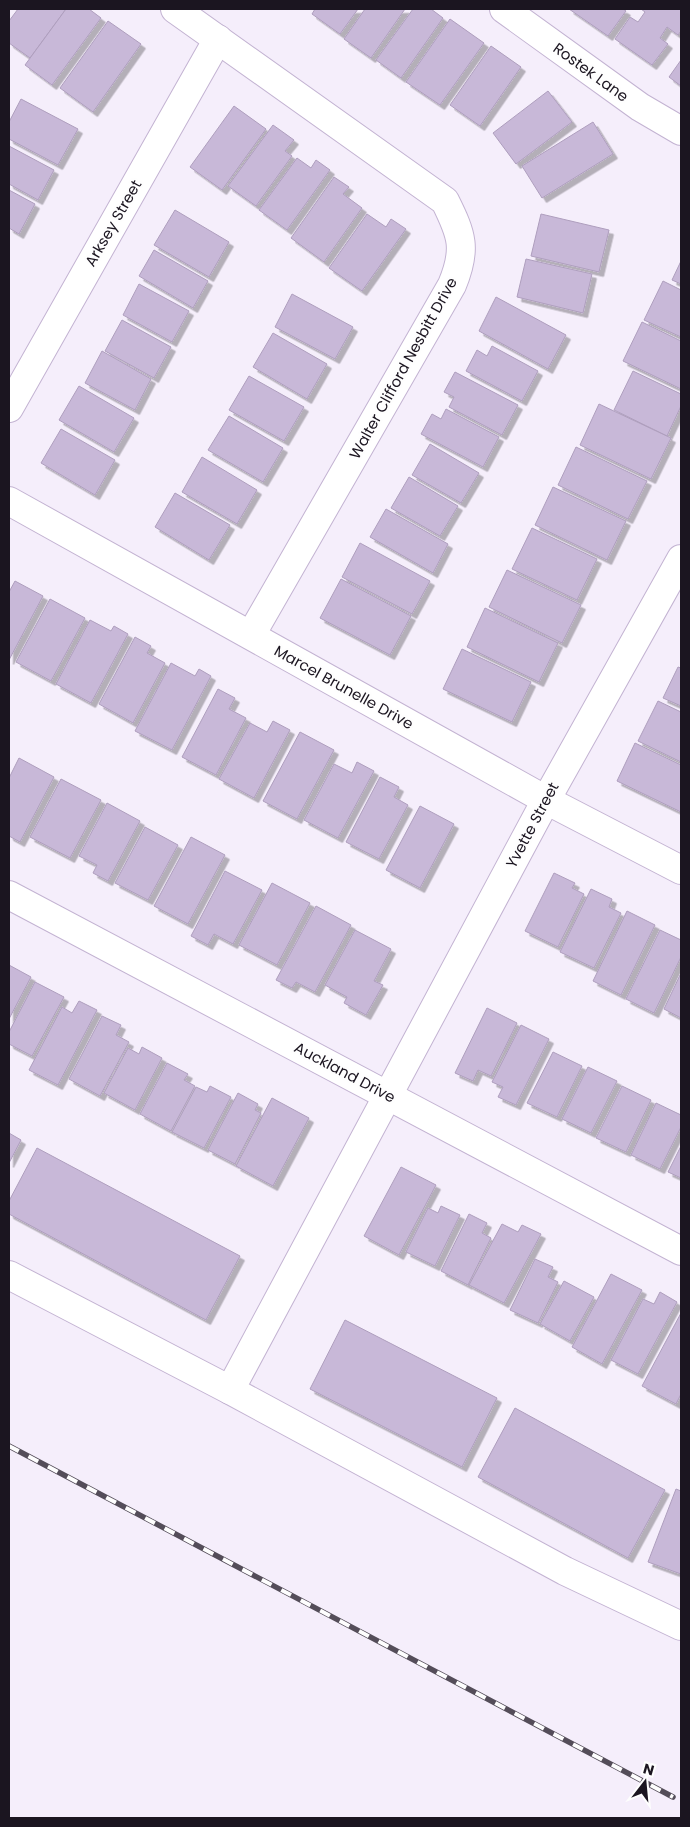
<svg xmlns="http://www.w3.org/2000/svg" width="690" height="1827" viewBox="0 0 690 1827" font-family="Poppins,sans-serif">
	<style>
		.building { fill: #c8b8d8; stroke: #ae9ebd; filter: url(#shadow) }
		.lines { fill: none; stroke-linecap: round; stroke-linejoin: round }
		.minor-casing { stroke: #c3b3d2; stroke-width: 30 }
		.minor { stroke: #fff; stroke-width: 28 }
		.rail-casing { stroke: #544d59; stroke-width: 5.5 }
		.rail { stroke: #fefefe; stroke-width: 4; stroke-dasharray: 11; stroke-linecap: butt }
		.labels { text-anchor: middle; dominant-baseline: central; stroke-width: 5; stroke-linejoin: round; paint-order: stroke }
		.street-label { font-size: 15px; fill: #1b1520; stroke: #fefefe }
	</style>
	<defs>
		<filter id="shadow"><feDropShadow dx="4.5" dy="4.5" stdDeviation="0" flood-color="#0004"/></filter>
	</defs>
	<rect width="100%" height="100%" fill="#f5eefb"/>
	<g class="building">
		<polygon points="18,9 66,9 30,58 9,43 9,21"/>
		<polygon points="66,9 89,9 101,18 52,85 25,65"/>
		<polygon points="315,9 358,9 340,34 312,14"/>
		<polygon points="365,9 405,9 371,58 344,39"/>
		<polygon points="413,9 431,9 443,18 401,78 376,60"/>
		<polygon points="569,9 623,9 626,11 608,36"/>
		<polygon points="641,9 681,9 681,31 678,35 667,27 660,38 668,44 652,65 615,39 630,17 638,22 645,12"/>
		<polygon points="450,19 484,43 440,105 406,82"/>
		<polygon points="108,21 141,44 93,112 60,88"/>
		<polygon points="491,46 521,67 480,126 450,105"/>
		<polygon points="681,60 681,86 669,77"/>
		<polygon points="548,91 572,122 516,164 493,133"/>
		<polygon points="21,99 78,129 58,165 9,139 9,122"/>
		<polygon points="234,106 266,129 222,190 190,167"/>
		<polygon points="593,122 613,154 542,198 522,166"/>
		<polygon points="273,125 294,140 285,151 292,156 256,206 228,186"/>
		<polygon points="9,146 54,170 38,200 9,184"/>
		<polygon points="297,158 311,168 316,160 330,170 287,230 259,210"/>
		<polygon points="334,177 349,187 343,194 362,208 324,262 291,238"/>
		<polygon points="9,190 35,204 19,234 9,228"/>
		<polygon points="175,210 229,242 209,277 154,245"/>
		<polygon points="367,214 386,227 391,219 406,229 362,291 329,268"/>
		<polygon points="541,214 609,230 599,272 531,256"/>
		<polygon points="154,250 208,281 193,308 139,276"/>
		<polygon points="526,259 592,274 583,313 517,297"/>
		<polygon points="681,261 681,284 672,280"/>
		<polygon points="663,281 681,290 681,337 644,320"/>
		<polygon points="139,284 189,311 172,342 123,315"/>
		<polygon points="292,294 353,327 335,359 275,327"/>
		<polygon points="496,297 566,335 548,369 479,331"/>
		<polygon points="122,320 171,347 154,378 105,351"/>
		<polygon points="642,322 681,341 681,389 623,361"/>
		<polygon points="273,333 327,364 307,399 253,367"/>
		<polygon points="492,346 538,371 522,401 466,371 477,350 487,356"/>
		<polygon points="102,351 151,379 135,410 85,383"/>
		<polygon points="633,371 681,394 681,406 667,436 614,410"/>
		<polygon points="455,372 518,405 502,435 449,407 454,397 444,392"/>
		<polygon points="249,376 304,407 284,441 229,410"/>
		<polygon points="79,386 134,418 114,452 59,420"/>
		<polygon points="599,404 671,438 651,479 580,445"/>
		<polygon points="446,409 499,437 483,467 421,434 432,414 441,419"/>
		<polygon points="229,416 283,448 263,482 208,450"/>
		<polygon points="61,429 115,460 95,495 41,463"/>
		<polygon points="430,444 479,473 461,503 412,475"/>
		<polygon points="576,447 647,481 628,519 558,485"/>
		<polygon points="202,457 257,490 237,524 182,492"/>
		<polygon points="409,477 458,506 440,536 391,508"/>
		<polygon points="553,487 626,521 607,560 535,525"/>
		<polygon points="175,493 230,525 209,560 155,527"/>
		<polygon points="386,509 448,544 433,573 370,537"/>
		<polygon points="532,528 597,559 577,600 512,569"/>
		<polygon points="360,543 430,581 412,614 342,577"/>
		<polygon points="507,570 581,605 562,643 489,607"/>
		<polygon points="341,579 411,616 390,655 320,618"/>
		<polygon points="15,581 43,596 9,660 9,592"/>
		<polygon points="50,599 85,618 51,681 16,662"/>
		<polygon points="485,608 558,643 539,682 467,647"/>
		<polygon points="90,620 111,631 114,626 128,634 91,703 56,684"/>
		<polygon points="135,637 151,646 147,653 165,663 133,723 99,704"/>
		<polygon points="462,649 531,682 512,722 443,689"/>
		<polygon points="171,663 195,676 199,669 211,676 172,750 135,731"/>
		<polygon points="678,667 681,668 681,706 663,698"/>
		<polygon points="218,689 235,698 229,709 246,718 216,775 182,757"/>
		<polygon points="658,701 681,712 681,762 638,741"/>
		<polygon points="273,721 290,730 254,798 219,779 250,723 267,732"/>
		<polygon points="300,732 334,750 297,819 263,801"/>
		<polygon points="635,743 681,765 681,812 617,781"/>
		<polygon points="19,758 54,777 20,842 9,836 9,778"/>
		<polygon points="357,762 374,771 338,838 304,820 334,764 352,773"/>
		<polygon points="380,777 399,787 394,797 408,805 379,859 346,842"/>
		<polygon points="61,779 101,800 70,858 30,837"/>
		<polygon points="107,803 140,821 108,881 93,873 97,865 79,856"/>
		<polygon points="420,806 454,824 420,888 386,870"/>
		<polygon points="145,827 178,845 148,900 115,883"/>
		<polygon points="191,837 225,855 188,924 154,906"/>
		<polygon points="225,871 262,890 233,944 214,934 208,945 191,936"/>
		<polygon points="554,873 575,883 572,888 584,894 558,947 525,931"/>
		<polygon points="272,883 310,903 277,965 239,945"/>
		<polygon points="591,889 612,899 609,907 621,913 594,968 560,952"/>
		<polygon points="316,906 351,925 315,992 296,982 292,988 276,980"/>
		<polygon points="627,911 655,925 621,995 593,981"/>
		<polygon points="355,930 391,949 374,981 383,985 366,1015 344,1003 347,997 325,985"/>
		<polygon points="660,930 681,940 681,957 654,1013 626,999"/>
		<polygon points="9,965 31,977 9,1019"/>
		<polygon points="681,973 681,1018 664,1009"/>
		<polygon points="35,982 64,997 32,1056 9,1044 9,1032"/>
		<polygon points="79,1001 97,1010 58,1085 29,1070 62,1007 72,1013"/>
		<polygon points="487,1008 517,1023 491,1076 478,1070 473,1081 455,1073"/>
		<polygon points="102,1016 121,1025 116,1035 129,1042 100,1096 69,1079"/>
		<polygon points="521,1025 549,1039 516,1105 498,1097 503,1087 492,1082"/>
		<polygon points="142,1047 162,1058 135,1110 104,1093 128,1048 139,1054"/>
		<polygon points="553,1052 582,1066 557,1117 527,1103"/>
		<polygon points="167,1063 188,1074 184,1080 195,1086 171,1131 140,1114"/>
		<polygon points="588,1067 617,1081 591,1133 562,1119"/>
		<polygon points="210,1086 231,1097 204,1148 172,1132 196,1087 207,1092"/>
		<polygon points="622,1086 651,1100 626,1152 596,1138"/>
		<polygon points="238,1093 258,1104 255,1110 261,1113 235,1164 208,1150"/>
		<polygon points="272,1098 309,1118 273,1186 236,1166"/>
		<polygon points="656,1103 681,1115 681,1127 660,1169 631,1155"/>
		<polygon points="9,1133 21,1140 9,1163"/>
		<polygon points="681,1146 681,1178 668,1172"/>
		<polygon points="37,1148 240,1256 206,1320 9,1214 9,1201"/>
		<polygon points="401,1167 436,1185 399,1255 364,1236"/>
		<polygon points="441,1206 460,1215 435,1266 406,1252 428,1208 438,1213"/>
		<polygon points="469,1214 487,1223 482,1233 491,1238 468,1285 441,1271"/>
		<polygon points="502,1224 518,1232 522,1225 541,1234 504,1303 469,1285"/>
		<polygon points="535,1259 553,1267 548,1277 558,1282 538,1323 510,1310"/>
		<polygon points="611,1274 642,1290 602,1364 572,1347"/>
		<polygon points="564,1281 594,1297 570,1341 540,1324"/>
		<polygon points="660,1292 677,1302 638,1374 611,1360 643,1299 654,1304"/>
		<polygon points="681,1313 681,1394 676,1404 642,1386"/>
		<polygon points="345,1320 497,1398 462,1467 310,1389"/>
		<polygon points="515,1408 665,1490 628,1558 478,1477"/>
		<polygon points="676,1489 681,1491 681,1574 648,1562"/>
	</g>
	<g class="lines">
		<defs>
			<g id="minor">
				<path d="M175,9L445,201C462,235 467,249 452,285L251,635"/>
				<polyline points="504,9 640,107 681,131"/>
				<polyline points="9,408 218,39"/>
				<polyline points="9,501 546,800 681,870"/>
				<polyline points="9,895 681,1251"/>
				<polyline points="9,1275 230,1390 546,800 681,559"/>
				<polyline points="230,1390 565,1571 681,1626"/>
			</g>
		</defs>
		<use href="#minor" class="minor-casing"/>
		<use href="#minor" class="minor"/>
		<defs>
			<polyline id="rail" points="9,1446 673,1797"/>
		</defs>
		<use href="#rail" class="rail-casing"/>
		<use href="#rail" class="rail"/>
	</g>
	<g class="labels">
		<g class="street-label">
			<text transform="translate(591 72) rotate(36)">Rostek Lane</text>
			<text transform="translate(113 223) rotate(-60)">Arksey Street</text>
			<text transform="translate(403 368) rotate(-61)">Walter Clifford Nesbitt Drive</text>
			<text transform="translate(344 687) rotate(29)">Marcel Brunelle Drive</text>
			<text transform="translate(532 825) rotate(-62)">Yvette Street</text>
			<text transform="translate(345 1072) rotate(28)">Auckland Drive</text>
		</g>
	</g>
	<rect width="690" height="1827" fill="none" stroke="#1b1520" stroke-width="20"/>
	<g transform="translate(645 1782) rotate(16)" stroke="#fefefe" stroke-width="4" paint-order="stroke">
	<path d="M0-4L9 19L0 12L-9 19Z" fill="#1b1520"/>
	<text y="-8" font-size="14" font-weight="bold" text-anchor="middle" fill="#1b1520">N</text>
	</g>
</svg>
